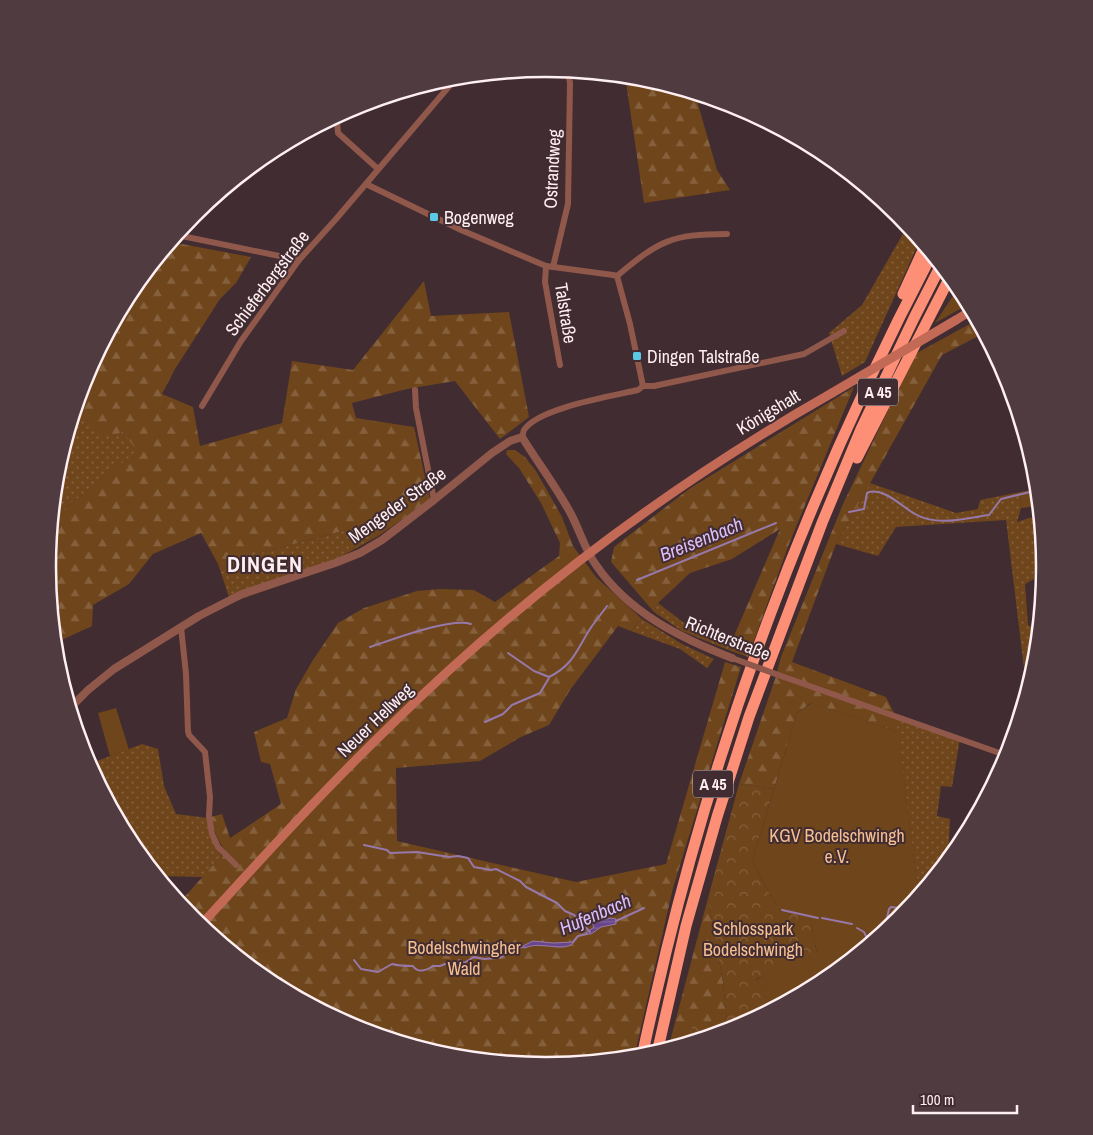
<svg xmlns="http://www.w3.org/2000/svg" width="1093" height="1135" viewBox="0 0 1093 1135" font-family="'Archivo Narrow',sans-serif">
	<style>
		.grass { fill: url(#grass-dots) }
		.forest { fill: url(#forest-firs) }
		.park { fill: url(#park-crowns) }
		.garden { fill: #6f451b }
		.water { fill: url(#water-rules); stroke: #9679aa }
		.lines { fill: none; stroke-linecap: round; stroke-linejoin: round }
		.stream { stroke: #9679aa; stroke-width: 2 }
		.minor { stroke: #90584b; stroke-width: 6 }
		.tertiary { stroke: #90584b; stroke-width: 8 }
		.secondary { stroke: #c36a57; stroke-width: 9 }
		.motorway { stroke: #fe8f77; stroke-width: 11 }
		.minor-bridge { stroke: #90584b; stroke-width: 6 }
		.secondary-bridge { stroke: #c36a57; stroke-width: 9 }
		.poi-dot { fill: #5bc8e6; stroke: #412c31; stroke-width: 2 }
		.labels { text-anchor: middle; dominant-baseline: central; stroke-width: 4; stroke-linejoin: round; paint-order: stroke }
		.shield { fill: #412c31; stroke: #c5b4b8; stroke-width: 1 }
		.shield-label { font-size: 16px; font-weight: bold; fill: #feeff2 }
		.street-label { font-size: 18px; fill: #feeff2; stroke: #412c31 }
		.poi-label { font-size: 18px; fill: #feeff2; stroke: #412c31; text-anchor: start }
		.park-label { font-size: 18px; fill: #f5bf91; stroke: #412c31 }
		.water-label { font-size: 19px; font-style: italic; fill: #dbbefa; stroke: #412c31 }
		.district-label { font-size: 22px; font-weight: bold; letter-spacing: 1px; fill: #feeff2; stroke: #412c31 }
		.rim { fill: none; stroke: #feeff2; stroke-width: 2.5 }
	</style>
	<defs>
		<pattern id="grass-dots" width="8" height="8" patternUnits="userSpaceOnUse" patternTransform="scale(1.25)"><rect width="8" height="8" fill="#6f451b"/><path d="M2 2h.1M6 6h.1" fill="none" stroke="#85603d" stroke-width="1.8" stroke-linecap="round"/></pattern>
		<pattern id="forest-firs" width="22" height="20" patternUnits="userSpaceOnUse" patternTransform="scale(1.25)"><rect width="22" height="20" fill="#6f451b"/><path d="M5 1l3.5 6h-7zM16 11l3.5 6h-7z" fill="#85603d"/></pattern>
		<pattern id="park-crowns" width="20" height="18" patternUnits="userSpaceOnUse" patternTransform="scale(1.25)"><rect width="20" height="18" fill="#6f451b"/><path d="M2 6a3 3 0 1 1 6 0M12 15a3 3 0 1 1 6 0" fill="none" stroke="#85603d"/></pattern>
		<pattern id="water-rules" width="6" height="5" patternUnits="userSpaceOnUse" patternTransform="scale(1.25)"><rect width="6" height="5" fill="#69468b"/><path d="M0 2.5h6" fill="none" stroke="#80619c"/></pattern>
	</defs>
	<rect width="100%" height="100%" fill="#412c31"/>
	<g class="grass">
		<polygon points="908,225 920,240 865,362 842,376 829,333 862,305"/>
		<polygon points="88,371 81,395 123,432 138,451 68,506 55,514 53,511 57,470"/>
		<polygon points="870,483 956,513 978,509 980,500 1020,492 1021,508 1017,522 1029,518 1041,518 1045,574 1034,572 1034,579 1025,584 1028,625 1039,631 1038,643 1031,655 1033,674 1027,693 1006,520 896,527 878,556 836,544"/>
		<polygon points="365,525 378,536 342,556 343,562 231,603 218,564"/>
		<polygon points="658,603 688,626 730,645 728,650 682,631 654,612"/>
		<polygon points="642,619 682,644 714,659 707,668 680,649 631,631"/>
		<polygon points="895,715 960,738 952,787 941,786 937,816 950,819 948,862 919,896"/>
		<polygon points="142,744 158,749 164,786 176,814 208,818 216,848 222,856 203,877 157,876 131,844 89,764"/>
	</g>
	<g class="forest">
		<polygon points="625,76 644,78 695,94 717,170 730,190 644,203"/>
		<path d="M171,242L251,257L236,283L220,299L175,369L162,394L193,407L200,446L282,423L292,361L353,370L424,281L431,316L509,312L529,417L500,439L455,381L407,389L352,403L356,418L414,427L430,500L378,536L365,525L218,564L201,533L153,554L129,584L93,605L92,626L55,643L48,568L53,511L55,514L68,506L137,451L123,432C109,437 104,436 91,428C63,408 101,348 112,327C119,314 124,301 132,289C144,273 158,258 171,242Z"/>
		<polygon points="959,287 969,304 935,323"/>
		<polygon points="977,320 984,333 942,355 836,544 792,662 886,697 895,715 898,732 811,703 797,713 774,789 739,784 775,679 781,657 843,504 915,354"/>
		<polygon points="854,387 789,544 748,657 728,650 780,529 732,559 690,573 658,603 654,612 611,562 614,547 689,489"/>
		<path d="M507,450H515L525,457L536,471L562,517L573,546L596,577L642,619L631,631L618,626L570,690L549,725L521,737L480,761L396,768L397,841L576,882L666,864L725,662L741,667L673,888L634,1058L546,1066L449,1057L355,1028L269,982L193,920L179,903L226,851C217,841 214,830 211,817L222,814L230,838L281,804L270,764L261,762L254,732L287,718L296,689L313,660L338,623L364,608L417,591L440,589L474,590L495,602L559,556L560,543L541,503L519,468L506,454Z"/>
		<polygon points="708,898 723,982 728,1031 725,1032 695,1026 682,1045 668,1049"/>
	</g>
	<g class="park">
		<polygon points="739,784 774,789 752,862 780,911 810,916 817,954 756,979 774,1009 737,1029 728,1031 723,982 708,898"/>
		<polygon points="694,1025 695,1025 725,1032 682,1045"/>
	</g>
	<g class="garden">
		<polygon points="1038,489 1039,506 1021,508 1020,492"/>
		<polygon points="812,703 898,732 919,896 899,921 823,983 774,1009 756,980 803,952 817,954 810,917 780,911 752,862 797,713"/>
		<polygon points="116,708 129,750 110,756 98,713"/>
	</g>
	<g class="water">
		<polygon points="611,918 616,919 616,924 601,927 591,934 586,934 587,932 594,927 591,920 598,921"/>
		<path d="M533,941L553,943L574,942C564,954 541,940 525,948L521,947Z"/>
	</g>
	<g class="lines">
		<g class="stream">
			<path d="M849,512L864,509L867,493C883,486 902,507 915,514C937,527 966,518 989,515L1001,499L1038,490"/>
			<polyline points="637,580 776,523"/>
			<path d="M370,647C392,640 451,617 471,624"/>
			<path d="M508,653L534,671L549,677C575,664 577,648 592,626C597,619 602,613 607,606"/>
			<polyline points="485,722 503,714 512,705 540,693 549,678"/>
			<polyline points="364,845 387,850 390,853 417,852 449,857 458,856 468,858 474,867 491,870 496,869 520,881 526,887 557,903 565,911 574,915 590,932"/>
			<polyline points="782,910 818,918"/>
			<polyline points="822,918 852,924"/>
			<polyline points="616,921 644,908"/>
			<polyline points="857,928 864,932 867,938 873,940 884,931 889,909 891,907 908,909"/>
			<polyline points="573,942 578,936 587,934"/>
			<polyline points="500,958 513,949 522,947"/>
			<path d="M354,960L361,969L378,972L392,964C399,966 405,966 413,966C418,974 427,970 433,966H440L445,964"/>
			<polyline points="459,960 464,963 474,957 484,959 497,958"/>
		</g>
		<g class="minor">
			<polyline points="342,114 337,122 338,133 378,169"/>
			<polyline points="366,184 461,230 546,266 613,275 617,276 630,324 643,386"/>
			<polyline points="177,235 299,260"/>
			<polyline points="546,266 545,282 560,365"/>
			<polyline points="553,267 568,204 570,83 568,71"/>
			<path d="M617,276C659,241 671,234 727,234"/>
			<polyline points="415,390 416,408 434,500"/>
			<polyline points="202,406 241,341 299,260 336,219 457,77"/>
			<path d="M522,437C523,435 523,432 524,430C538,408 612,396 638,390L643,386H654L804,354L844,331"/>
			<polyline points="181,627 186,674 188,731 189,735 205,752 210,797 209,816 212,834 218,847 236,865"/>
			<polyline points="784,677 1008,756"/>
		</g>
		<path class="tertiary" d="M70,708L88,690L114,669L199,616L242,594L335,563L360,553L382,540L434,500L492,453L510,441L522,437C538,463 557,488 571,514C580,531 585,550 596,565C628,612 680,638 732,658"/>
		<g class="secondary">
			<polyline points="956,320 972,310"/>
			<path d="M200,926C261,859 322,792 387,729C520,598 670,485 832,393"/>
		</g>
		<g class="motorway">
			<polyline points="903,294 925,246"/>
			<polyline points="857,458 950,277"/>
			<polyline points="657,1053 686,926 717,817 749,717 822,523 861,429 914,318 941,265"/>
			<path d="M642,1057C649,1022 658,987 666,952C725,710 816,475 932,254"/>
		</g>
		<polyline class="minor-bridge" points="732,658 784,677"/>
		<polyline class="secondary-bridge" points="832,393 956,320"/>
	</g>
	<g class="poi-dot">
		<rect x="429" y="212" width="10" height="10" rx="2.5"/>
		<rect x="632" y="351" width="10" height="10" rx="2.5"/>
	</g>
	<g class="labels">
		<g class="shield">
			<rect x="858" y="378.5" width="40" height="27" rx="4"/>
			<rect x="693" y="770.5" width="40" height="27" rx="4"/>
		</g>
		<g class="shield-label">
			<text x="878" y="392">A 45</text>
			<text x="713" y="784">A 45</text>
		</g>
		<g class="street-label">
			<text transform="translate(552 169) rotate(-87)">Ostrandweg</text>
			<text transform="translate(267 283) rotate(-53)">Schieferbergstraße</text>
			<text transform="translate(566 313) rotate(81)">Talstraße</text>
			<text transform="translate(768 412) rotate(-31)">Königshalt</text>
			<text transform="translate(397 505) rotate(-36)">Mengeder Straße</text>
			<text transform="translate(728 638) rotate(22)">Richterstraße</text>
			<text transform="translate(375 720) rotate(-44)">Neuer Hellweg</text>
		</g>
		<g class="poi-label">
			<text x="444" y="217">Bogenweg</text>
			<text x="647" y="356">Dingen Talstraße</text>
		</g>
		<g class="park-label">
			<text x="837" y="835">KGV Bodelschwingh<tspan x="837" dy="21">e.V.</tspan></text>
			<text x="753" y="928">Schlosspark<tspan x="753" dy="21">Bodelschwingh</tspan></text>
			<text x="464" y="947">Bodelschwingher<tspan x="464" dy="21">Wald</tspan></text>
		</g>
		<g class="water-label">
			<text transform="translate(701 539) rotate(-22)">Breisenbach</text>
			<text transform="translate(595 914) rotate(-23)">Hufenbach</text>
		</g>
		<g class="district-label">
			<text x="265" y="564">DINGEN</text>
		</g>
	</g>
	<path d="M0 0H1093V1135H0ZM56 567a490 490 0 1 1 980 0a490 490 0 1 1-980 0Z" fill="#503c40" fill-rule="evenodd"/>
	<path class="rim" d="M56 567a490 490 0 1 1 980 0a490 490 0 1 1-980 0Z"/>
	<path d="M913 1105v8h104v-8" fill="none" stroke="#feeff2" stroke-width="2.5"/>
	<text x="920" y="1105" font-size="15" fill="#feeff2" stroke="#412c31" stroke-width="4" paint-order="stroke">100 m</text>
</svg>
